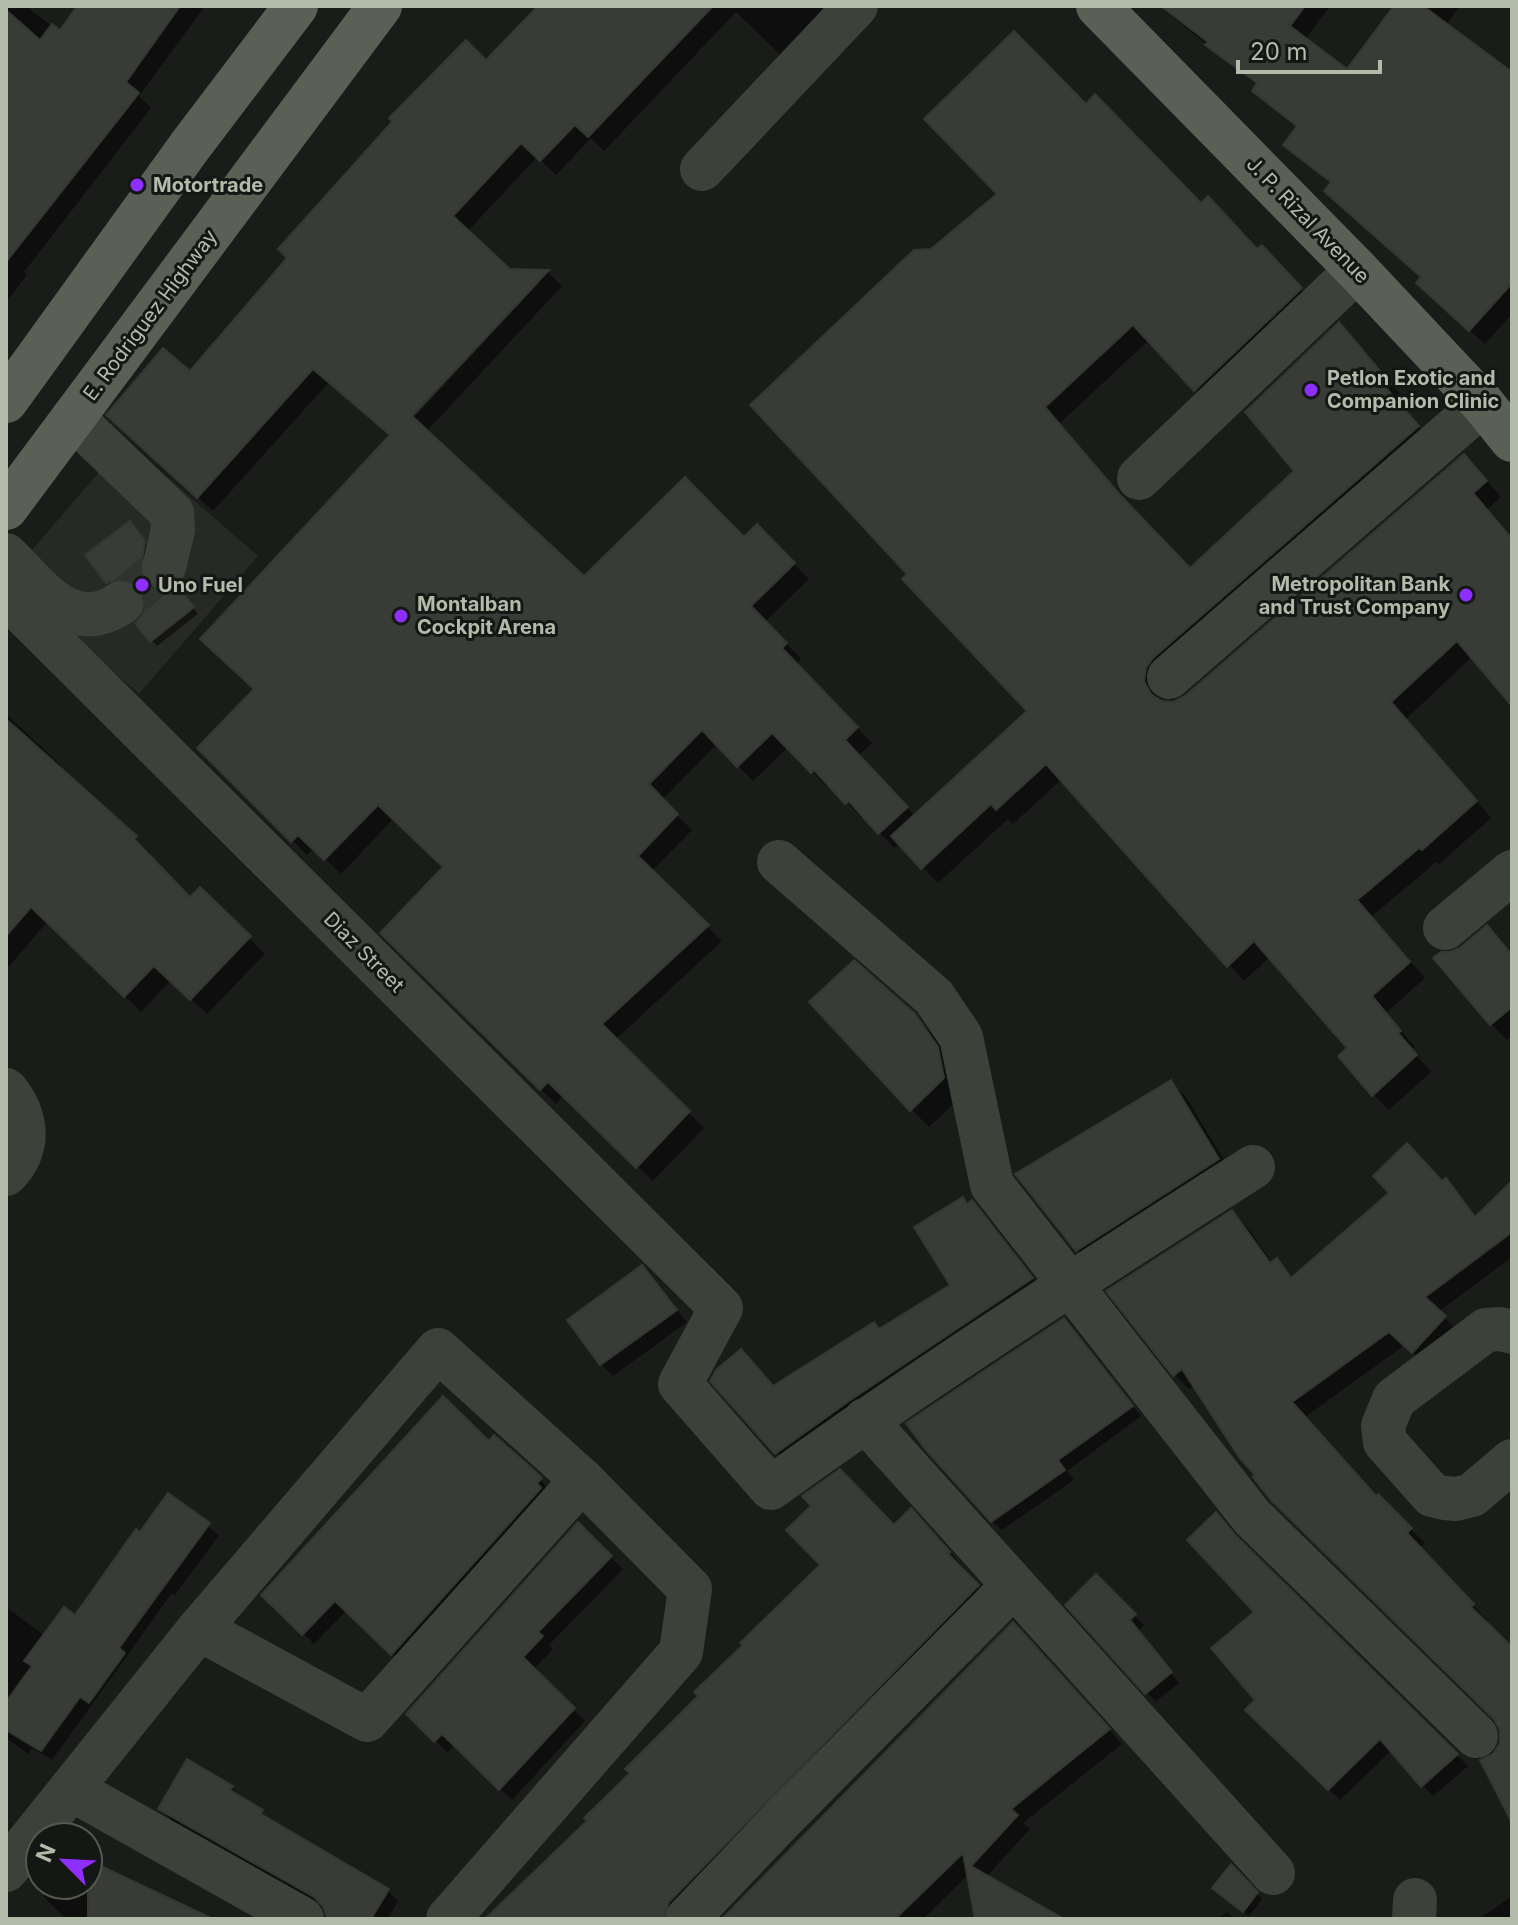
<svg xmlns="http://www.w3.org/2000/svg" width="1518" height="1925" viewBox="0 0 1518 1925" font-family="Inter,sans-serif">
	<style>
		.built { fill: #262925 }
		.shadow { fill: #0007; fill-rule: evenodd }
		.building { fill: #383b36; stroke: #343833; stroke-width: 2 }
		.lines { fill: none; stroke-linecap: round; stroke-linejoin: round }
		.minor-tunnel { stroke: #30342f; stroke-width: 44; stroke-dasharray: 44 22; stroke-linecap: butt }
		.minor { stroke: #3c4139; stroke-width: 44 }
		.major { stroke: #5a6055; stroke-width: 44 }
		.poi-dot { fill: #8e2eff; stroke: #141714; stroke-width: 3 }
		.labels { text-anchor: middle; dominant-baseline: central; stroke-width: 6; stroke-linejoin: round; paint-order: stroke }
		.poi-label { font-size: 20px; font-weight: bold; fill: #b3bcaa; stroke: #141714; text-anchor: start }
		.street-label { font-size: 20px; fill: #b3bcaa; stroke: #141714 }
	</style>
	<rect width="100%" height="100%" fill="#191c19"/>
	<polygon class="built" points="126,441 258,556 139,694 7,579"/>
	<g class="shadow">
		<polygon points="6,6 26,6 60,33 80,6 205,6 139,96 151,108 24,272 27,275 6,302"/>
		<path d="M540,6H851L793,67L736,12L604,151L591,138L556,175L537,157L467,232L509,271L548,272L562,286L426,432L584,579L744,540L757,527L809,579L765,622L801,659L796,664L872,743L858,756L915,816L1030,711L909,575L932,251L1000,194L1086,106L1201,206L1258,251L1277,263L1316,305L1211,405L1149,340L1059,424L1136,513L1190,570L1297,471L1354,341L1405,400L1400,404L1433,443L1161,684L1162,703L1173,704L1186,698L1479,472L1501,497L1487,509L1512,539V703L1472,657L1406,719L1491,818L1439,864L1436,862L1371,917L1425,978L1386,1013L1415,1047L1412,1050L1431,1072L1389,1110L1373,1094L1350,1048L1270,957L1244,981L1062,779L1013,824L1008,819L938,883L900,843L894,848L864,816L862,818L830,784L827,787L788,747L753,781L717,744L662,800L692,830L651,872L722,941L615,1040L704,1128L653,1181L564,1095L556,1104L382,933L445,868L394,818L341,874L314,848L307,855L200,748L256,690L392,436L329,382L213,511L124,430L190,374ZM533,284H538L407,425L404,422Z"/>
		<polygon points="1159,6 1330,6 1305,40 1348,72 1396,7 1394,6 1460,6 1446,25 1512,74 1512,314 1485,344 1433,298 1423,278 1332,184 1286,145 1298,128 1254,91 1258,86"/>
		<polygon points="135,529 149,548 144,580 149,588 158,593 184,595 198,614 157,646 151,640 144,617 148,605 142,587 130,583 113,587 107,581"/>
		<polygon points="6,714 61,765 58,769 151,854 149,856 190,900 200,890 265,954 207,1014 171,980 141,1012 48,921 6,970"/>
		<polygon points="1487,928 1512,955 1512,1035 1507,1040 1491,1024 1450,954 1461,949"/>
		<polygon points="914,1015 932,1034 955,1067 961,1097 929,1127 911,1109"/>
		<polygon points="1170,1082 1186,1097 1233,1175 1092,1265 1077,1250"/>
		<polygon points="1446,1181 1477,1218 1512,1184 1512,1257 1438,1312 1459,1332 1428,1366 1405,1345 1305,1417 1377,1498 1378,1497 1425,1543 1420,1548 1487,1620 1484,1623 1512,1649 1512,1818 1496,1754 1502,1742 1502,1728 1496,1718 1258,1475 1195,1385 1189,1389 1175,1375 1109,1291 1232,1212 1247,1227 1273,1264 1276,1261 1293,1278"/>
		<polygon points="963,1199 982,1213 1042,1289 787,1463 713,1380 774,1388 880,1330 952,1286"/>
		<polygon points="642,1267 687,1322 613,1376 601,1364"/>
		<polygon points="1064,1321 1141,1416 1067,1471 1074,1480 1002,1530 992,1521"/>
		<polygon points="489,1443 525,1465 551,1491 404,1665 347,1610 314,1644 264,1595"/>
		<polygon points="169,1496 219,1535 175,1595 172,1593 52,1760 32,1748 28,1754 6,1738 6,1607 45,1636 75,1618"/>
		<polygon points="924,1524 962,1566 960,1568 990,1600 680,1919 502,1919 894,1527"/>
		<polygon points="578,1525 623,1569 549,1645 553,1649 533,1670 585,1721 512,1800 455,1745 447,1752 409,1714"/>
		<polygon points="1244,1547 1468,1766 1433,1796 1392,1750 1340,1800 1259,1721 1257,1612"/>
		<polygon points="1096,1577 1144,1625 1138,1631 1179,1683 1156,1701 1146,1692"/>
		<polygon points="1026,1637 1122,1744 1023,1823 1030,1829 986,1877 1034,1919 977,1919 969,1874 923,1919 725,1919"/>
		<polygon points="231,1788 273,1822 388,1891 398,1901 388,1919 332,1919 325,1906 171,1820 161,1809"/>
		<polygon points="88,1862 185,1919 70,1919 62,1915 44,1897 50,1885 88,1885"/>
		<polygon points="1231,1867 1262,1899 1249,1916 1220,1893"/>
		<polygon points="1512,1896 1512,1919 1479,1919"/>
		<polygon points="1227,1912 1234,1919 1219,1919"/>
	</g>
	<g class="building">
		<polygon points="77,6 180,6 126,82 139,93 6,262 6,10 40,40 52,24 60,30"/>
		<polygon points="538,6 713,6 588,137 575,125 540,161 521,143 453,216 510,269 549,270 412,416 584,576 685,477 744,537 757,524 795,563 751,606 787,643 782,648 858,727 845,740 908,807 878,834 849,801 845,804 814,770 811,773 772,733 737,767 702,730 649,784 678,814 638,856 709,925 602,1024 690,1111 636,1168 548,1082 540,1090 380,933 443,867 378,805 324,860 298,835 291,842 197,748 254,689 200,639 390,435 313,369 197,498 106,415 163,348 190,371 287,258 278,249 392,122 389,118 466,40 486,60"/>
		<polygon points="1161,6 1305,6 1290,26 1347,69 1394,6 1423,6 1512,72 1512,283 1469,331 1416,283 1421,277 1324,191 1331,182 1283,145 1297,126 1252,91 1257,83 1205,45 1208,42"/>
		<polygon points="1014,31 1086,104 1095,94 1201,203 1208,196 1257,249 1262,245 1302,288 1194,391 1133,325 1045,407 1120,495 1190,568 1294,471 1245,412 1339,322 1391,384 1386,388 1419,426 1153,658 1146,668 1144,681 1151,694 1162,701 1173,702 1185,696 1464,454 1487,481 1473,493 1512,539 1512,706 1457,641 1391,702 1477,801 1422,850 1419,848 1357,900 1410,962 1372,996 1401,1031 1398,1033 1417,1055 1372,1096 1338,1056 1347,1048 1254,941 1227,967 1046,764 996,810 991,804 921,869 891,836 1027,711 902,579 907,574 750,405 914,250 931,249 997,194 924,119"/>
		<polygon points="130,521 145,541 140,573 146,584 159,591 170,591 178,587 194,607 150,642 135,623 142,616 146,605 143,591 135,583 123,578 106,583 85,555"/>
		<polygon points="6,719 137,836 134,839 190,897 200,887 251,936 190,1000 154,966 124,997 31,907 6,936"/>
		<polygon points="1487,925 1512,955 1512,1007 1490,1025 1433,958 1441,952 1450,952 1460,948"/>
		<polygon points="854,960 915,1014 938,1047 944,1078 910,1111 809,1002"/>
		<polygon points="1171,1080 1219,1159 1076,1251 1015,1174"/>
		<polygon points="1407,1143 1442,1181 1446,1178 1475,1217 1512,1181 1512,1232 1425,1297 1446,1316 1412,1353 1389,1332 1292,1402 1376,1496 1378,1494 1412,1528 1407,1533 1474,1604 1471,1607 1512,1647 1512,1823 1480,1760 1493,1754 1500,1743 1500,1730 1494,1719 1271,1500 1253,1477 1255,1475 1239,1457 1182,1369 1173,1376 1106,1291 1232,1210 1270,1263 1277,1258 1291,1278 1389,1193 1373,1176"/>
		<polygon points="963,1197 967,1204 972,1200 1033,1278 849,1401 775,1454 710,1381 716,1370 741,1349 773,1386 874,1322 879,1329 950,1285 914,1227"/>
		<polygon points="642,1265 677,1310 600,1365 567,1320"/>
		<polygon points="1064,1318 1133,1406 1058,1460 1065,1470 991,1522 926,1450 906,1423"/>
		<polygon points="443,1396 489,1441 494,1435 527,1464 542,1478 537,1483 541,1488 391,1655 335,1601 302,1635 261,1595"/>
		<polygon points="840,1469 894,1525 911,1508 950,1552 948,1554 979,1585 669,1902 663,1919 485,1919 587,1821 584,1818 630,1773 625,1769 698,1696 694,1692 743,1645 740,1643 820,1565 786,1530 811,1506 802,1496"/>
		<polygon points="168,1493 210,1523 119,1648 125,1653 89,1703 80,1697 41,1751 6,1730 6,1702 32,1666 24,1661 64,1607 75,1615 136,1529 140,1532"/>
		<polygon points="1216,1512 1235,1535 1458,1754 1421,1787 1380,1739 1328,1790 1245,1710 1255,1700 1211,1648 1254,1612 1187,1540"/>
		<polygon points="578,1522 612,1556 538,1632 543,1636 523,1657 575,1708 499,1790 442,1734 434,1742 406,1714"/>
		<polygon points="1096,1574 1136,1614 1130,1620 1172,1672 1145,1694 1065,1605"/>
		<polygon points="1013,1622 1110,1729 1011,1809 1018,1815 971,1866 1064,1919 975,1919 963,1853 895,1919 722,1919"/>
		<polygon points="187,1759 233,1786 230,1790 263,1810 261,1814 389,1889 371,1919 330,1919 327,1917 323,1906 314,1897 158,1809"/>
		<polygon points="88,1860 213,1919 88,1919"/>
		<polygon points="1231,1864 1258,1892 1243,1912 1212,1888"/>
	</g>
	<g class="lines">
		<polyline class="minor-tunnel" points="121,603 164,567"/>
		<g class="minor">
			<polyline points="702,169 856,6"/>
			<polyline points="73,418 172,513 173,530 164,567"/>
			<polyline points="1139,478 1357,270"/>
			<path d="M6,555C39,587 71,637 121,603"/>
			<path d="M6,596L721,1308L680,1384L771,1488C927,1375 1090,1271 1253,1167"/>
			<polyline points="1169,677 1483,404"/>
			<polyline points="779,862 934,997 961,1037 992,1185 1252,1517 1476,1736"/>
			<polyline points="1445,928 1512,872"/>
			<path d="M6,1090C28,1117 31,1148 6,1174"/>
			<polyline points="1512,1332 1500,1329 1486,1330 1394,1399 1383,1426 1385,1442 1432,1495 1444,1498 1456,1499 1472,1495 1512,1461"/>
			<polyline points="865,1420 1273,1873"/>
			<polyline points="199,1629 367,1720 582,1480"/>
			<polyline points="71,1789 302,1919"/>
			<polyline points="6,1870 199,1629 438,1350 582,1480 690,1589 681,1652 448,1919"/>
			<polyline points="687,1919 785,1816 1013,1586"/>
			<polyline points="1414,1919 1415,1900"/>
		</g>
		<g class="major">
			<polyline points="1098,6 1357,270 1483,404 1512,440"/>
			<polyline points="6,401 190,146 296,6"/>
			<polyline points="6,508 380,6"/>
		</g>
	</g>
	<g class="poi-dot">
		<circle cx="137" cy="185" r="8"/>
		<circle cx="1311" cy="390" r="8"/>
		<circle cx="142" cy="585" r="8"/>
		<circle cx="1466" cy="595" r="8"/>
		<circle cx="401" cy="616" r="8"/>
	</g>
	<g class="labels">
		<g class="poi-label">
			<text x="153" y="185">Motortrade</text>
			<text x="1327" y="378">Petlon Exotic and<tspan x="1327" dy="23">Companion Clinic</tspan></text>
			<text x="1450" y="584" text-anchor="end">Metropolitan Bank<tspan x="1450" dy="23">and Trust Company</tspan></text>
			<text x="158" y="585">Uno Fuel</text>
			<text x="417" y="604">Montalban<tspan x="417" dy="23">Cockpit Arena</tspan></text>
		</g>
		<g class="street-label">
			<text transform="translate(1308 220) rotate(46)">J. P. Rizal Avenue</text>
			<text transform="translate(150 315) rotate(-53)">E. Rodriguez Highway</text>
			<text transform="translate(364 952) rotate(45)">Diaz Street</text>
		</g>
	</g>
	<rect width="1518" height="1925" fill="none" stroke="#b3bcaa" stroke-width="16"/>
	<g transform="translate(64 1861) rotate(294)"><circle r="38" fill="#141714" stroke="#545950" stroke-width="2"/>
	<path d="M0-6L14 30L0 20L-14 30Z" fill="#8e2eff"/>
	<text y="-12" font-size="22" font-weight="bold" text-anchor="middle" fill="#b3bcaa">N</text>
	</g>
	<path d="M1238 60v12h142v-12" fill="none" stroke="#b3bcaa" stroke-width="4"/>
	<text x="1250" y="60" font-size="24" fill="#b3bcaa" stroke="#141714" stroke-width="6" paint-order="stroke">20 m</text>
</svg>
